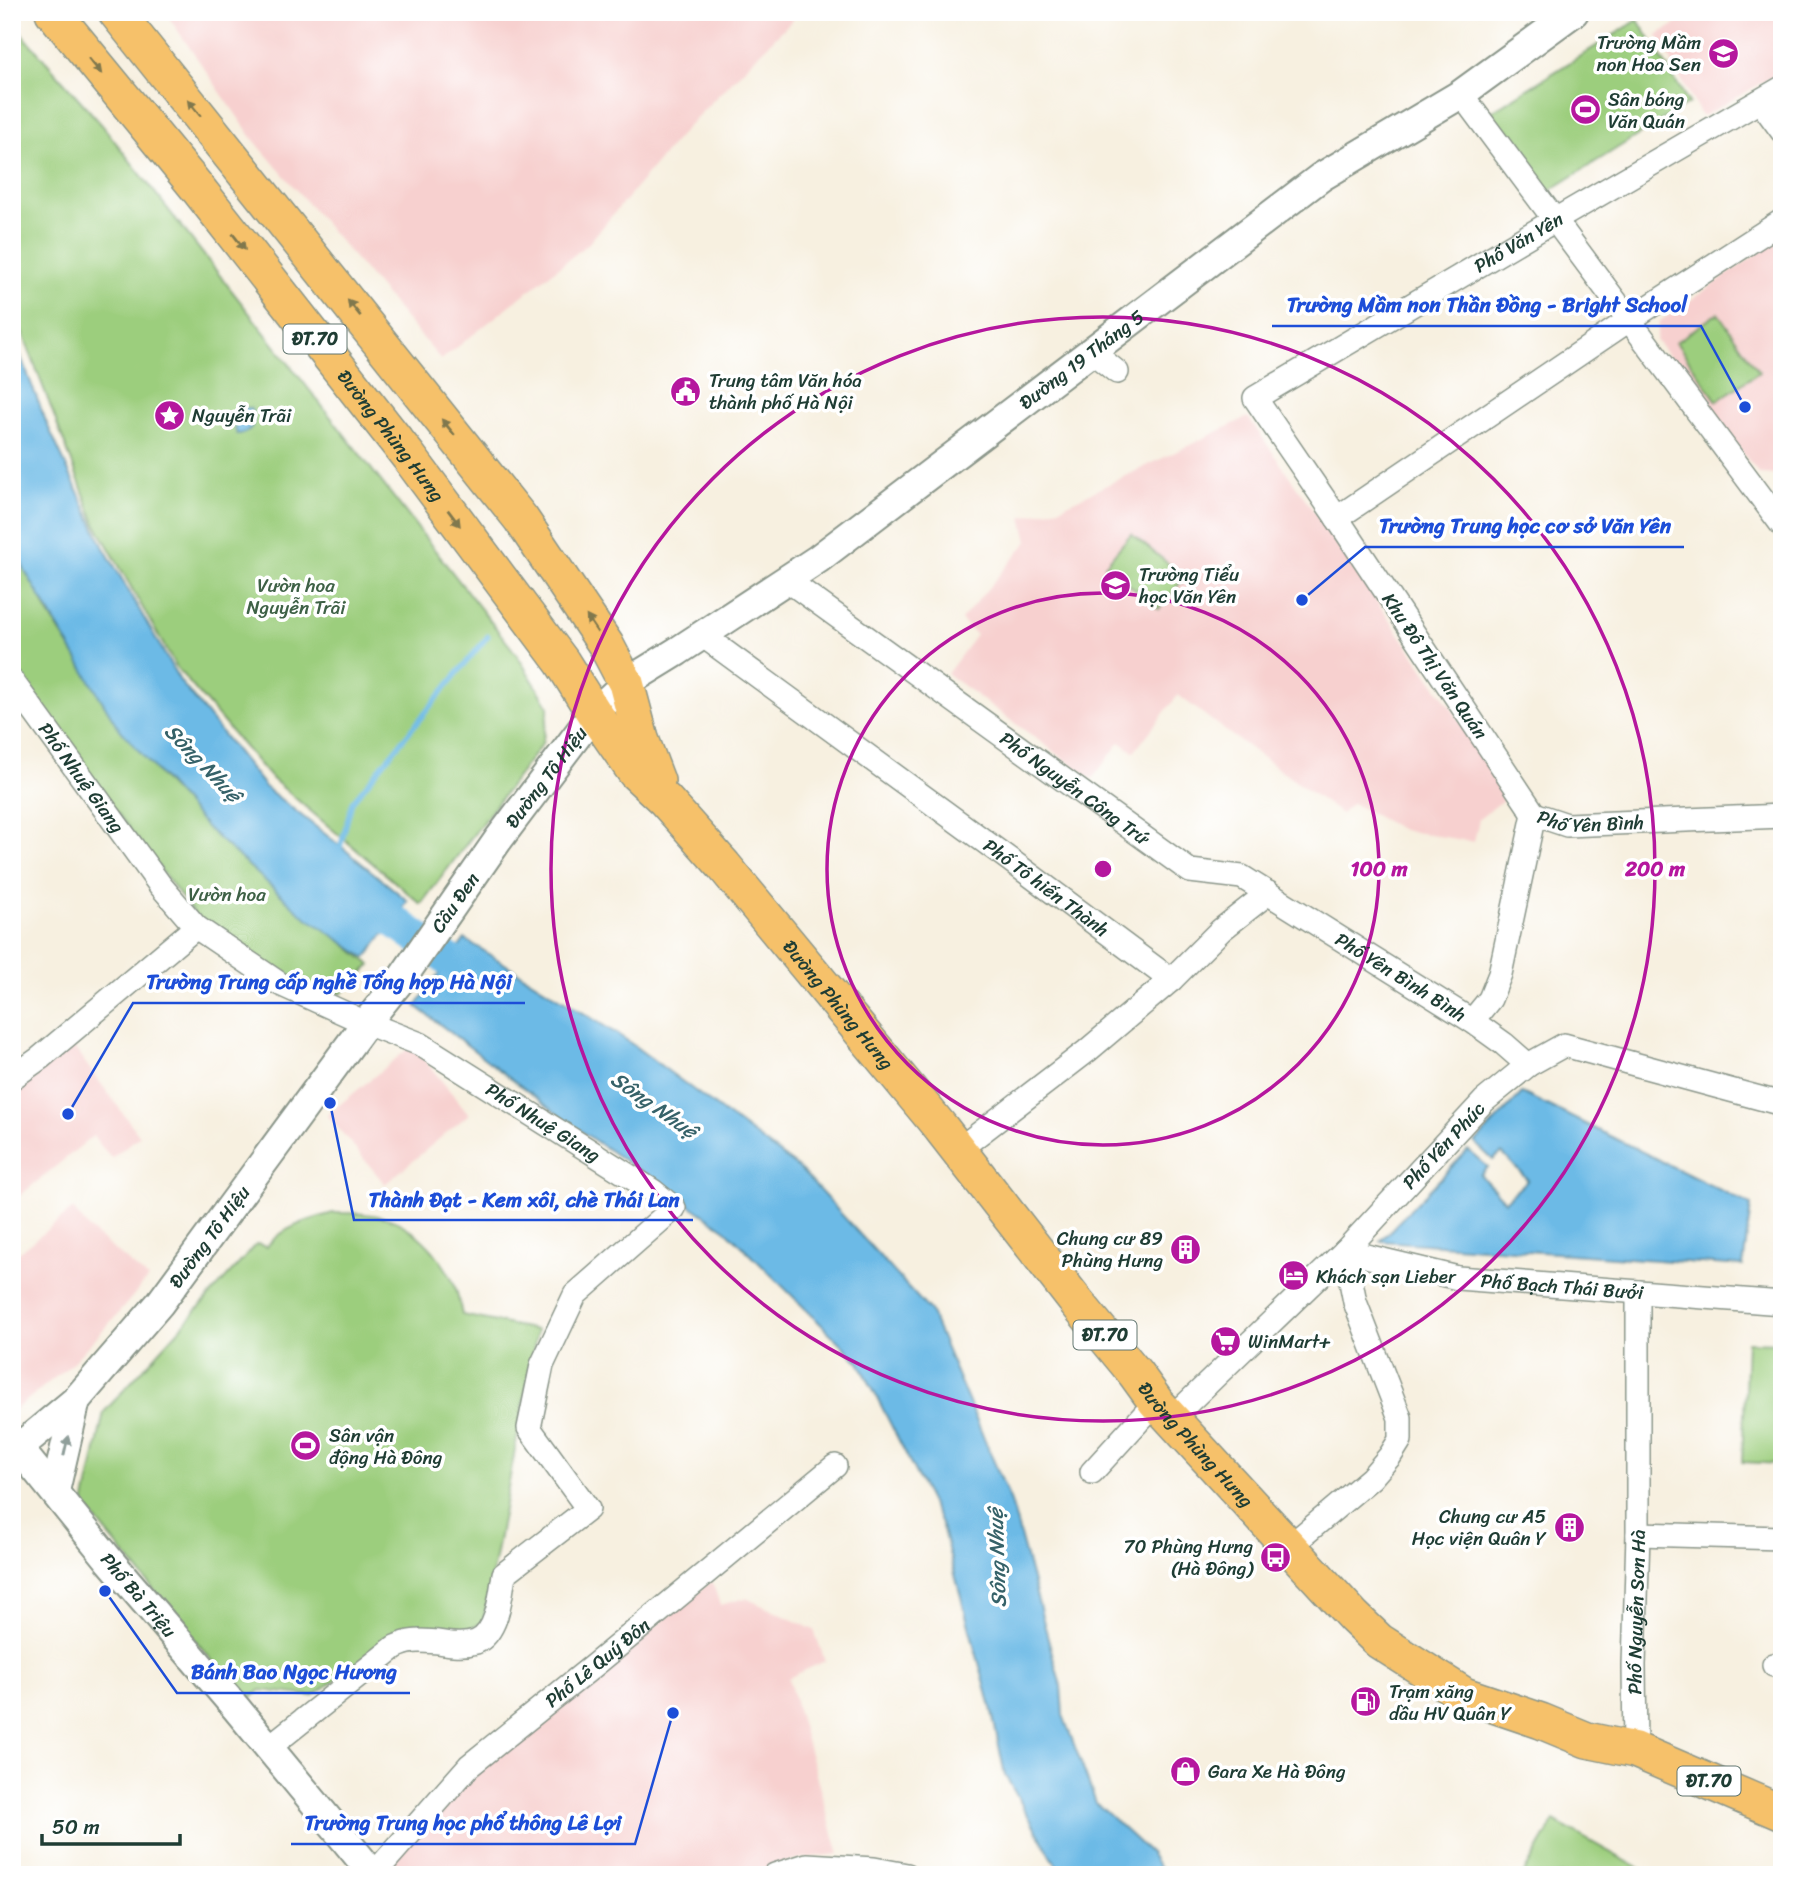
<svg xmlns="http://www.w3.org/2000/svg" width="1794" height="1887" viewBox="0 0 1794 1887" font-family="Sriracha,sans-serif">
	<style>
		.built { fill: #f7d0cf }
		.green { fill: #9cce7d; stroke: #5e8658; stroke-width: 2 }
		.water { fill: #6cbae6; stroke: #467c8d; stroke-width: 2 }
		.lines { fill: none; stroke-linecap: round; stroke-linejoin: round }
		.stream { stroke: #6cbae6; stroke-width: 5 }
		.river { stroke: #6cbae6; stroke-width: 33 }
		.minor-casing { stroke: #8b968a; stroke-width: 26 }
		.tertiary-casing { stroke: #8b968a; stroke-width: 32 }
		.primary-casing { stroke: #8b968a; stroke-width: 38 }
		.minor { stroke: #fff; stroke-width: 23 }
		.tertiary { stroke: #fff; stroke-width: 28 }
		.primary { stroke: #f6c16b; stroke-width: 35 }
		.oneway { fill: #80784d }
		.oneway2 { fill: #8f9e9a }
		.ring { fill: none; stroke: #b5179e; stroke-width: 3.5 }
		.labels { text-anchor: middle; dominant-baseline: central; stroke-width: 7; stroke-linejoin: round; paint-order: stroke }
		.shield { fill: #fff; stroke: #627771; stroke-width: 2 }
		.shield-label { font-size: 18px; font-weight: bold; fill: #1f3d34 }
		.poi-label { font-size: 19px; fill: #1f3d34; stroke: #fff; text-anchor: start }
		.street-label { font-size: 19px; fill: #1f3d34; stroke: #fff }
		.park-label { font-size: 19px; fill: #3e6146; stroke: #fff }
		.water-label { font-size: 21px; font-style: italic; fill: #366269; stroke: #fff }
		.centre { fill: #b5179e; stroke: #fff; stroke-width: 3.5 }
		.ring-label { font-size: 21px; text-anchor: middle; font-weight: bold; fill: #b5179e; stroke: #fff; stroke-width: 7; stroke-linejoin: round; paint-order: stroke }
		.leader { fill: none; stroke: #1d4ed8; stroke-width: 2.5 }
		.callout-dot { fill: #1d4ed8; stroke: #fff; stroke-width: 2.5 }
		.callout-label { font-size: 21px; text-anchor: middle; font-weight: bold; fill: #1d4ed8; stroke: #fff; stroke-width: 7; stroke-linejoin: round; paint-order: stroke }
	</style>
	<rect width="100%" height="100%" fill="#fff"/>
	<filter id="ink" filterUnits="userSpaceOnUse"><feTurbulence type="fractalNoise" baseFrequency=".0143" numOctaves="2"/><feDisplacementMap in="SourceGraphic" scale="14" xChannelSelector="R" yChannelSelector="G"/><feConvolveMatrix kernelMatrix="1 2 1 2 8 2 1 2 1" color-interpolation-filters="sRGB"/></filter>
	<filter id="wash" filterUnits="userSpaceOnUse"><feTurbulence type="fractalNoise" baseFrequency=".00686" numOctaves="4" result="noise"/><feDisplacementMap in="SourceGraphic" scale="28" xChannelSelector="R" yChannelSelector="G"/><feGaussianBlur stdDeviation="1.57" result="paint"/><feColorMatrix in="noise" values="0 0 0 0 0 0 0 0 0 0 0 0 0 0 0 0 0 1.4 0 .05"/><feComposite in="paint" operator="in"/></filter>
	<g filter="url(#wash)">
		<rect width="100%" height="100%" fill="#f7f0e0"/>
		<g class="built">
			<polygon points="165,12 797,12 796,16 687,127 588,244 441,360 253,139"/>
			<polygon points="1697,12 1782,12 1782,71 1702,117 1657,35"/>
			<polygon points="1782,237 1782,475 1759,474 1656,340 1659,322"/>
			<polygon points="1248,417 1511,794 1479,819 1474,842 1402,830 1352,803 1341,814 1223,729 1178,695 1134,752 1120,742 1092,779 947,674 976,635 961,620 1028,541 1022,517 1059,508"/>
			<polygon points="72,1045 140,1136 111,1158 93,1136 13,1201 12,1092"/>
			<polygon points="409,1048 417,1051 469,1114 385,1184 327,1115"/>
			<polygon points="73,1209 89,1229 148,1278 116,1316 68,1367 12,1412 12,1258"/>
			<polygon points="712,1581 720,1605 746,1598 814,1630 825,1661 788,1678 839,1854 802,1858 736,1875 390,1875 385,1869 454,1794 503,1749"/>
		</g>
		<g class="green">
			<polygon points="1638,20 1689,103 1538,198 1481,118"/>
			<polygon points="12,23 102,125 517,655 549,707 542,744 421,904 269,776 176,667 95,523 12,305"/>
			<polygon points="1718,313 1759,372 1717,401 1676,342"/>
			<polygon points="12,532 47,611 113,715 144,756 168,785 208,826 310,916 371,965 341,994 283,983 201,923 12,674"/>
			<polygon points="1131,534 1185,577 1159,609 1105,565"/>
			<path d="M333,1213C378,1212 403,1216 434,1252C442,1262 449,1272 454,1284C458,1294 460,1305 462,1315L537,1330L483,1623L460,1632L411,1627L313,1696L261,1690L246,1702L84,1505L104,1412L257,1244L266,1247C283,1227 308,1220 333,1213Z"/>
			<polygon points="1747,1342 1782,1343 1782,1464 1742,1462"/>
			<polygon points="1554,1821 1640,1869 1637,1875 1523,1875"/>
		</g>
		<g class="water">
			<polygon points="12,334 47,424 103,546 180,681 265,787 343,848 408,901 366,958 303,915 207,828 117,726 25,571 12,540"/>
			<path d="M242,408H250C257,420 253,434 237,434L235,428C239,421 238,415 242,408Z"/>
			<polygon points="465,939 625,1039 800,1169 930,1311 1011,1502 1061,1686 1063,1715 1096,1803 1150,1853 1164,1875 1062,1875 1005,1775 991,1707 941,1523 859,1362 726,1230 569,1123 416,1006"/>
			<polygon points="1522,1093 1751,1205 1743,1266 1380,1241 1468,1150 1488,1167 1480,1175 1505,1201 1528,1180 1502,1153 1493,1160 1475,1143"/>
		</g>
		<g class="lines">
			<polyline class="stream" points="339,852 352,802 488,636"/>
			<polyline class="river" points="356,894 486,986"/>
		</g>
	</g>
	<g filter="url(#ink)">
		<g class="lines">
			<defs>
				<g id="minor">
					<polyline points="1461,94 1782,525"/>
					<polyline points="1760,101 1782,131"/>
					<polyline points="1091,351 1117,372"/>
					<polyline points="1337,518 1629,320 1782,221"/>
					<path id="s1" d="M787,580L1190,871L1242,877L1472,1021L1504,1044L1528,1065"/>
					<path id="s2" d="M702,635L1010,860L1171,980"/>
					<path id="s3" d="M12,681L160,885L196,927L280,984L366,1023L420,1044L653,1191L674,1208L575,1295L542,1365L529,1428L588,1509L504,1574C501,1594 498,1633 476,1642C463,1646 450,1644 438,1642C420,1641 412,1639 395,1647L268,1748"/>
					<path id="s4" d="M1534,814L1337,518L1255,398L1555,220L1782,88"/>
					<path id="s5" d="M1534,814L1567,825L1782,816"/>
					<polyline points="1472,1021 1490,999 1500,974 1534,814"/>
					<polyline points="12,1078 40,1058 196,927"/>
					<polyline points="958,1150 1087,1051 1171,980 1221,930 1268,893"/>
					<path id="s6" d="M1172,1418L1345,1251L1484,1101L1528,1065L1564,1045L1782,1104"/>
					<polyline points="1092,1472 1156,1402"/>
					<polyline points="1638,1534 1782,1538"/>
					<path id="s7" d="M1289,1547L1371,1478L1390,1456L1400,1440V1418L1355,1302L1345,1251L1458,1278L1782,1303"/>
					<polyline points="1774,1665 1782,1665"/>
					<path id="s8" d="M1635,1750L1634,1665L1638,1534V1292"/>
					<path id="s9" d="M373,1875L469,1766L597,1663L835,1466"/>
					<polyline points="775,1875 807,1865 874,1869 907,1875"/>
				</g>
				<g id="tertiary">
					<path id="s10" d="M12,1440L110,1561L236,1708L374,1875"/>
					<path id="s11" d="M12,1453L76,1400L160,1303L366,1023L400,981L498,840L594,713L626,683L678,651L818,559L1321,177L1461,94L1574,12"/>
					<polyline points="55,1491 76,1400"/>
				</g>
				<g id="primary">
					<path id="s12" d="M53,12L199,190L409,457L562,662L594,713L635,772L665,800L724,866L941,1128L1074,1299L1135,1373L1156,1402L1354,1617L1379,1641L1464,1695L1541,1721L1587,1740L1635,1750L1782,1813"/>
					<polyline points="116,12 521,519 606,645 626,683 641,739 657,781"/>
				</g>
			</defs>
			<use href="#minor" class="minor-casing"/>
			<use href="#tertiary" class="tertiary-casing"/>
			<use href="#primary" class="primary-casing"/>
			<use href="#minor" class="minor"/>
			<use href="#tertiary" class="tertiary"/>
			<use href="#primary" class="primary"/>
		</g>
		<defs><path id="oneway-solid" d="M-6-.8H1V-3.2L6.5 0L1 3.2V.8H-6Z" transform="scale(1.75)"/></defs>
		<g class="oneway">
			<use href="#oneway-solid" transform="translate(95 66) rotate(50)"/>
			<use href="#oneway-solid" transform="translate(194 108) rotate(-129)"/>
			<use href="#oneway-solid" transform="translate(239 242) rotate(52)"/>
			<use href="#oneway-solid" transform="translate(354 308) rotate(-129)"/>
			<use href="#oneway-solid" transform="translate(448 427) rotate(-129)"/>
			<use href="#oneway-solid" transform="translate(454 518) rotate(53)"/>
			<use href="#oneway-solid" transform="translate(592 624) rotate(-124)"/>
		</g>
		<use class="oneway2" href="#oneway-solid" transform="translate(66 1446) rotate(-77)"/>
	</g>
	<g class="ring">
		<circle cx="1103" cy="869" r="276"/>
		<circle cx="1103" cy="869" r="552"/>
	</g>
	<defs>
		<symbol id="school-disc" viewBox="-11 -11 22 22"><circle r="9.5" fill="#b5179e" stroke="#fff"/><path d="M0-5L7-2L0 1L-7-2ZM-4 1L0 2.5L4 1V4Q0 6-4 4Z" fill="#fff"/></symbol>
		<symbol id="stadium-disc" viewBox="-11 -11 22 22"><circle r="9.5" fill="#b5179e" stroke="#fff"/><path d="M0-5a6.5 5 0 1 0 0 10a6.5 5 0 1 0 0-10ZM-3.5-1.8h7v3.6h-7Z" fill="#fff"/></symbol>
		<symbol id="civic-disc" viewBox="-11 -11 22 22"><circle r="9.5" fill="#b5179e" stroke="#fff"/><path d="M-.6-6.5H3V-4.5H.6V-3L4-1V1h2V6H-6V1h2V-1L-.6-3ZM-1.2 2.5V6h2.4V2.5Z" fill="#fff"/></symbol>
		<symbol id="sight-disc" viewBox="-11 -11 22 22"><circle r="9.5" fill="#b5179e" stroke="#fff"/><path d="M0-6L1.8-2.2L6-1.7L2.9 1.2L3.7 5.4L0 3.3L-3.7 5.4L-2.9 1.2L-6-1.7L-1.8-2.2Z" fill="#fff"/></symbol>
		<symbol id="building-disc" viewBox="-11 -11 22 22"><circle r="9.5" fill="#b5179e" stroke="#fff"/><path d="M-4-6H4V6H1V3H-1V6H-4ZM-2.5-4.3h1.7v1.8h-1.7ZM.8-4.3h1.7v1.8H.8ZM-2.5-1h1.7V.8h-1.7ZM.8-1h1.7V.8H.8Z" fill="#fff"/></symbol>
		<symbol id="hotel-disc" viewBox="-11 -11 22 22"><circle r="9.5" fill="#b5179e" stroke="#fff"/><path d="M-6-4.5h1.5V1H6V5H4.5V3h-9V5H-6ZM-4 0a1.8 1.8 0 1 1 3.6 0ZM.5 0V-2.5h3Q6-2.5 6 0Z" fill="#fff"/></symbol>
		<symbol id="supermarket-disc" viewBox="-11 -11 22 22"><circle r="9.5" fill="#b5179e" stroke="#fff"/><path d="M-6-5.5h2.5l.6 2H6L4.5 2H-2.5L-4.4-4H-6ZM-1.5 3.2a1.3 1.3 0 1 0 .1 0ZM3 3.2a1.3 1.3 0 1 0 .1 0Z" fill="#fff"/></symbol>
		<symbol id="bus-disc" viewBox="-11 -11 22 22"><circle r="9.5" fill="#b5179e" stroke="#fff"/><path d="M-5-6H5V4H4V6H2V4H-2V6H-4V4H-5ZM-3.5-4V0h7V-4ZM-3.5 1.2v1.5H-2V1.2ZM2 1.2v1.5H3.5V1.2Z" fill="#fff"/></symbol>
		<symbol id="fuel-disc" viewBox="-11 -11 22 22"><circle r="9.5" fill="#b5179e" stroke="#fff"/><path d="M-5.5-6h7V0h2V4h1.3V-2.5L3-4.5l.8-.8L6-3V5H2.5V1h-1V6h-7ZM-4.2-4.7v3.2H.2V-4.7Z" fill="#fff"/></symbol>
		<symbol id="shop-disc" viewBox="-11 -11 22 22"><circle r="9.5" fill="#b5179e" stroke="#fff"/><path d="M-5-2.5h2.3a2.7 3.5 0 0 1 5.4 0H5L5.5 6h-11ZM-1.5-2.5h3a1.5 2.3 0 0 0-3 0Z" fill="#fff"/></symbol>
	</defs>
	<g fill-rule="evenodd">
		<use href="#school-disc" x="1706" y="36" width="35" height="35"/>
		<use href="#stadium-disc" x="1568" y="92" width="35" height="35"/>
		<use href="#civic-disc" x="668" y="374" width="35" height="35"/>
		<use href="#sight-disc" x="152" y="398" width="35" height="35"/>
		<use href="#school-disc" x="1098" y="568" width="35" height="35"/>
		<use href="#building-disc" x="1168" y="1232" width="35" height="35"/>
		<use href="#hotel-disc" x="1276" y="1258" width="35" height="35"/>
		<use href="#supermarket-disc" x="1208" y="1324" width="35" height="35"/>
		<use href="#stadium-disc" x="288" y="1428" width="35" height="35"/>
		<use href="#building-disc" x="1552" y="1510" width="35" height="35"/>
		<use href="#bus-disc" x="1258" y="1540" width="35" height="35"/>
		<use href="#fuel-disc" x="1348" y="1684" width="35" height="35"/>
		<use href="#shop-disc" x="1168" y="1754" width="35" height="35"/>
	</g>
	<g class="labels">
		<g class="shield">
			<rect x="283.5" y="324.5" width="63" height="29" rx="5"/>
			<rect x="1073.5" y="1320.5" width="63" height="29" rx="5"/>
			<rect x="1677.5" y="1766.5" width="63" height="29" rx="5"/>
		</g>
		<g class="shield-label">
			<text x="315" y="339">ĐT.70</text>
			<text x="1105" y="1335">ĐT.70</text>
			<text x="1709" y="1781">ĐT.70</text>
		</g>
		<g class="poi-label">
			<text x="1701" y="42" text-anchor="end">Trường Mầm<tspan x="1701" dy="22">non Hoa Sen</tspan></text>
			<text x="1608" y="99">Sân bóng<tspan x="1608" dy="22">Văn Quán</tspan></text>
			<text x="709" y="380">Trung tâm Văn hóa<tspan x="709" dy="22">thành phố Hà Nội</tspan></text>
			<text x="192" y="415">Nguyễn Trãi</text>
			<text x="1139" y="574">Trường Tiểu<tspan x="1139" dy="22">học Văn Yên</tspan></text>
			<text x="1163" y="1238" text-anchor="end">Chung cư 89<tspan x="1163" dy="22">Phùng Hưng</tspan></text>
			<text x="1316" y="1276">Khách sạn Lieber</text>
			<text x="1248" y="1341">WinMart+</text>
			<text x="329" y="1435">Sân vận<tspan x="329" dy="22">động Hà Đông</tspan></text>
			<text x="1546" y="1516" text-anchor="end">Chung cư A5<tspan x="1546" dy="22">Học viện Quân Y</tspan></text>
			<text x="1253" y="1546" text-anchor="end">70 Phùng Hưng<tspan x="1253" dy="22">(Hà Đông)</tspan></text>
			<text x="1389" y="1691">Trạm xăng<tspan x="1389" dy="22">dầu HV Quân Y</tspan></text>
			<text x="1208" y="1771">Gara Xe Hà Đông</text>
		</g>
		<g class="street-label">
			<text stroke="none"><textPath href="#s4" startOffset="807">Phố Văn Yên</textPath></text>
			<text stroke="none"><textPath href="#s11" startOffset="1547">Đường 19 Tháng 5</textPath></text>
			<text stroke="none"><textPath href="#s12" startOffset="542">Đường Phùng Hưng</textPath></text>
			<text transform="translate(1435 666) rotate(56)">Khu Đô Thị Văn Quán</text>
			<text stroke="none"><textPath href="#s3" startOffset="119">Phố Nhuệ Giang</textPath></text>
			<text stroke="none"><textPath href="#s11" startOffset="864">Đường Tô Hiệu</textPath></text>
			<text stroke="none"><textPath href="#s1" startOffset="355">Phố Nguyễn Công Trứ</textPath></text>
			<text stroke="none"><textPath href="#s5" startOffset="58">Phố Yên Bình</textPath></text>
			<text stroke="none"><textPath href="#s2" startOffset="427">Phố Tô hiến Thành</textPath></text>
			<text stroke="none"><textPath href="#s11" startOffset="709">Cầu Đen</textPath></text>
			<text stroke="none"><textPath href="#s1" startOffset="737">Phố Yên Bình Bình</textPath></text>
			<text stroke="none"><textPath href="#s12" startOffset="1267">Đường Phùng Hưng</textPath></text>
			<text stroke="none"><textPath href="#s3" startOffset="707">Phố Nhuệ Giang</textPath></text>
			<text stroke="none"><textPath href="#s6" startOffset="385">Phố Yên Phúc</textPath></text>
			<text stroke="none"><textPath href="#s11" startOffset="294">Đường Tô Hiệu</textPath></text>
			<text stroke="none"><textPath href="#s7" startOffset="574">Phố Bạch Thái Bưởi</textPath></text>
			<text stroke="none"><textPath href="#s12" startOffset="1834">Đường Phùng Hưng</textPath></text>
			<text stroke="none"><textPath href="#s10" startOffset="200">Phố Bà Triệu</textPath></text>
			<text stroke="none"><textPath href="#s8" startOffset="138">Phố Nguyễn Sơn Hà</textPath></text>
			<text stroke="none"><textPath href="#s9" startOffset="310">Phố Lê Quý Đôn</textPath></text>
		</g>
		<g class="park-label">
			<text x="296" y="585">Vườn hoa<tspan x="296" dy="22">Nguyễn Trãi</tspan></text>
			<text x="227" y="894">Vườn hoa</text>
		</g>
		<g class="water-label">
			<text transform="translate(203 763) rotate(46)">Sông Nhuệ</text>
			<text transform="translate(654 1105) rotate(35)">Sông Nhuệ</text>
			<text transform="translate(997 1558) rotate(-92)">Sông Nhuệ</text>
		</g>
	</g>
	<circle cx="1103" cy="869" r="10" class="centre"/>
	<g class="ring-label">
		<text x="1379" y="876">100 m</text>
		<text x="1655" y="876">200 m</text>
	</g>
	<path class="leader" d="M1745 407L1701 326H1272M1302 600L1365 547H1684M68 1114L133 1003H525M330 1103L354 1220H693M105 1591L177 1693H410M673 1713L635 1844H291"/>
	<g class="callout-dot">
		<circle cx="1745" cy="407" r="7"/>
		<circle cx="1302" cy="600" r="7"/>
		<circle cx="68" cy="1114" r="7"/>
		<circle cx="330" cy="1103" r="7"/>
		<circle cx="105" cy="1591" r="7"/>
		<circle cx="673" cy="1713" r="7"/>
	</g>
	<g class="callout-label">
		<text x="1487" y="312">Trường Mầm non Thần Đồng - Bright School</text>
		<text x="1525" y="533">Trường Trung học cơ sở Văn Yên</text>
		<text x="329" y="989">Trường Trung cấp nghề Tổng hợp Hà Nội</text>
		<text x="524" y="1207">Thành Đạt - Kem xôi, chè Thái Lan</text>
		<text x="294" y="1679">Bánh Bao Ngọc Hương</text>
		<text x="463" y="1830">Trường Trung học phổ thông Lê Lợi</text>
	</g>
	<rect width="1794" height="1887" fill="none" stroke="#fff" stroke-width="42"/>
	<path d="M42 1834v10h138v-10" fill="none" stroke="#1f3d34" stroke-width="3.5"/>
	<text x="52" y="1834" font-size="21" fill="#1f3d34" stroke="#ffffff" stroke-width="5" paint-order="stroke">50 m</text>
</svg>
